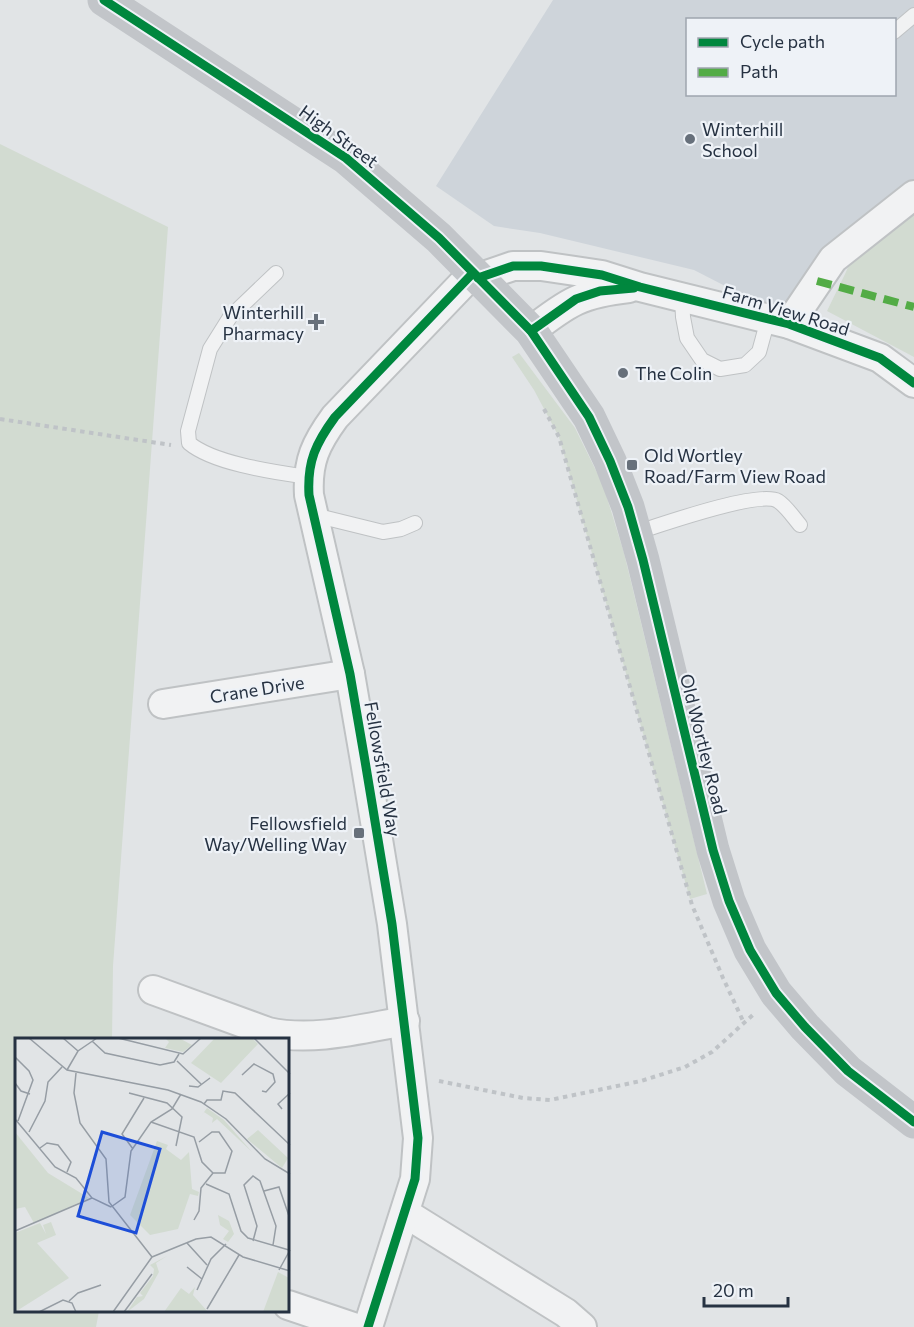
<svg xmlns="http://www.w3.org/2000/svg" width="914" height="1327" viewBox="0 0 914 1327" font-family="Commissioner,sans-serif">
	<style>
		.built { fill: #ced4da; fill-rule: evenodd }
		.green { fill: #d2dbd1 }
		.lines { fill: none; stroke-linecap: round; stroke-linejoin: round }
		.lane-casing { stroke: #bfc2c4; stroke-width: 16 }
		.street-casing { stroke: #bfc2c4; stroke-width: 32 }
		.path { stroke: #bfc3c7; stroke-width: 4; stroke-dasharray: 4.5 4.5; stroke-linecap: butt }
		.lane { stroke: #f1f2f3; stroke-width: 14 }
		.street { stroke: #f1f2f3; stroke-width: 28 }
		.secondary { stroke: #c2c5c9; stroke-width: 33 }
		.quiet { stroke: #53ac46; stroke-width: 8; stroke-dasharray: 15 8; stroke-linecap: butt }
		.cycleway-casing { stroke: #eef2f7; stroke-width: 13 }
		.cycleway { stroke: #00873e; stroke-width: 9 }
		.poi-dot { fill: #67707b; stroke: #eef2f7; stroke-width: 2 }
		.labels { text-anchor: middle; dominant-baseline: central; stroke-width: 4.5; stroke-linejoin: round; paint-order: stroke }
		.poi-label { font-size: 18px; fill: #263242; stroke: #eef2f7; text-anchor: start }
		.street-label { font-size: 18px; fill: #263242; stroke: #eef2f7 }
		.inset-road { fill: none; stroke: #969da4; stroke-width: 1.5 }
		.view { fill: #1d4ed8; fill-opacity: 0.15; stroke: #1d4ed8; stroke-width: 3 }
		.inset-edge { fill: none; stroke: #263242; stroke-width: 3 }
	</style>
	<rect width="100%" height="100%" fill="#e1e4e6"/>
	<path class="built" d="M553,0H914V184L787,311L731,289L694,270L540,233L494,226L436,186ZM688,20H894V94H688Z"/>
	<g class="green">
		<polygon points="0,144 168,227 113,966 112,1039 16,1039 16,1310 99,1311 96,1327 0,1327"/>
		<polygon points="914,195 914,357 827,311 846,272 860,237"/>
		<polygon points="519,353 575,428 603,485 624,553 707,894 690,899 559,437 534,390 512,357"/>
	</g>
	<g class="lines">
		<defs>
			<g id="lane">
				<polyline points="894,32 914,15"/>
				<path d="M276,273L230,317L210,349L188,431L189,443C214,464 275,472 308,477"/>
				<polyline points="682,297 683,317 687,338 702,360 720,369 745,365 759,352 768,319"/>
				<polyline points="314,515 383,532 401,529 415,523"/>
				<path d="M635,533C660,525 759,490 778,501C786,506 794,518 800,525"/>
			</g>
			<g id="street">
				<polyline points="478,278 513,266 541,266 602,275 640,287 789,324 880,358 914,383"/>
				<polyline points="789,324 833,259 914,195"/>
				<path d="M531,331C568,302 582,293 629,288"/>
				<polyline points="163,704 350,674"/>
				<path d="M153,990L268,1032C313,1042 360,1029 405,1021"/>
				<polyline points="405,1213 566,1313 582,1327"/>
				<polyline points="288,1305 353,1327"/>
				<path d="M368,1327L415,1179L418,1138L392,924L365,761L350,674L309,495C307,461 316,443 335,417L473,273"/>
			</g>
		</defs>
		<use href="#lane" class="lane-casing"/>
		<use href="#street" class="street-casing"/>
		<g class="path">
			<polyline points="544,409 559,437 692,905 723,978 744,1023"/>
			<polyline points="0,419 171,445"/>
			<polyline points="439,1081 523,1098 550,1100 641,1081 685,1067 712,1052 755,1013"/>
		</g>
		<use href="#lane" class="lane"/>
		<use href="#street" class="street"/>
		<polyline class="secondary" points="104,0 346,158 439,238 531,331 589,417 610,461 628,507 643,560 713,850 729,901 750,950 776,993 805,1027 848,1071 914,1122"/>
		<polyline class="quiet" points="817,281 914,307"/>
		<defs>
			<g id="cycleway">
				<polyline points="104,0 346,158 439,238 531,331 589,417 610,461 628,507 643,560 713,850 729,901 750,950 776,993 805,1027 848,1071 914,1122"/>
				<polyline points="478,278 513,266 541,266 602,275 640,287 789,324 880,358 914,383"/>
				<polyline points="531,331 576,299 600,291 634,288"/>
				<path d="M368,1327L415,1179L418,1138L392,924L365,761L350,674L309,495C307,461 316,443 335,417L473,273"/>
			</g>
		</defs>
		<use href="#cycleway" class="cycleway-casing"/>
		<use href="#cycleway" class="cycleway"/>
	</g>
	<g class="poi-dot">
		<circle cx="690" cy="139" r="6"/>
		<path d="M313 313h6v6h6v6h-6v6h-6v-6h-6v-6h6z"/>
		<circle cx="623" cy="373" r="6"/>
		<rect x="626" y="459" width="12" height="12" rx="3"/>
		<rect x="353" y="827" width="12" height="12" rx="3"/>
	</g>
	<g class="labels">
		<g class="poi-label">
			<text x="702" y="129">Winterhill<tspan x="702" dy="21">School</tspan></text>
			<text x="304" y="312" text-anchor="end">Winterhill<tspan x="304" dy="21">Pharmacy</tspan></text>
			<text x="635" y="373">The Colin</text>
			<text x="644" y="455">Old Wortley<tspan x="644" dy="21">Road/Farm View Road</tspan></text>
			<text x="347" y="823" text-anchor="end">Fellowsfield<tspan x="347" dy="21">Way/Welling Way</tspan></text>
		</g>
		<g class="street-label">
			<text transform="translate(339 136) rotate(36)">High Street</text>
			<text transform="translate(786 310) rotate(17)">Farm View Road</text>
			<text transform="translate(257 689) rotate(-9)">Crane Drive</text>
			<text transform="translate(704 744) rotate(76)">Old Wortley Road</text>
			<text transform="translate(383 769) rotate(80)">Fellowsfield Way</text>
		</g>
	</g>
	<g transform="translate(15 1038)">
		<rect width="274" height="274" fill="#e1e4e6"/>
		<path d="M164,0L177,7L168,14L150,10L154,4L150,0ZM200,0H237L243,6L206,45L176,25ZM192,70L209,82L237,114L202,81L197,85L198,80L189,74L184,81ZM243,92L273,120L267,130L232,101ZM0,94L33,135L74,160L19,185L10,169L0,171ZM142,103L153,107L151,111L166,122L174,114L177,151L184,154L183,158L175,156L163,191L135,197L115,177ZM203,177L214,183L219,196L213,204L208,201L214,193L205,187ZM36,184L41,197L22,205L54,240L0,274V195L25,185L31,196L28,187ZM152,218L141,225L144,234L129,261L112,274L122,259L128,258L125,255L138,238L139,231L135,227ZM263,234L274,240V274H248ZM180,249L178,257L193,274H149L166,250L174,256Z" fill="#d2dbd1"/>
		<path class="inset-road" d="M14,0L52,32L153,52L186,64L211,81L250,121L275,136M48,0L63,13M103,0L168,16L186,0M239,0L275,36M77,3L90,15L145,27L159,24L164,16M0,19L14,33L18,42L3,83M162,23L186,46M52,32L63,13L82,0M61,35L59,55L65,85L91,121L94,164L137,219M227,37L239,26L258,36L260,44L251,54L247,53M0,45L6,53L15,56M174,48L183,49L195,40M114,55L152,65L167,79L161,108M189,66L192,62H206L208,53L220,55L275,107M267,71L263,66L275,55M0,81L40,129L61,140L77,160L96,169M136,84L179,99L187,124L198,135H210L217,113L204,94H197L184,104M14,94L30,63L33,44L47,29M25,110L32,105L43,107L56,124L52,134M118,111L107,96L129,60M191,146L214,156L226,193L233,200L274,212M249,153L264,149L274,178M96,169L110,159L116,113L136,84L157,71L166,56M179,182L184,173L186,150L198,135M0,193L77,160M238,203L242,188L229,147L238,138L245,143L261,188L258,207M172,205L192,227M137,219L181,201L196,199L228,219L275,233M172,229L187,241M264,232L275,212M182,252L196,221L211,206M54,263L63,255L86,247M192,271L224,217M24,274L48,262L57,265L61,274M98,274L137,219M109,274L137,236"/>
		<path class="view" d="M87,94L145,111L121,195L63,178Z"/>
		<rect width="274" height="274" class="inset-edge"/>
	</g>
	<rect x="686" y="18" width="210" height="78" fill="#eef2f7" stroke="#9ea5af" stroke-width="1.5"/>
	<rect x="698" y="38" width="30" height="9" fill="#00873e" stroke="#9ea5af" stroke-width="1.5"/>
	<text x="740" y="48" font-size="18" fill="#263242">Cycle path</text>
	<rect x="698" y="68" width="30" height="9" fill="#53ac46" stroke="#9ea5af" stroke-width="1.5"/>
	<text x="740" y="78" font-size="18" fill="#263242">Path</text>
	<path d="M704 1297v9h84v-9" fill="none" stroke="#263242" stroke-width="3"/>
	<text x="713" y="1297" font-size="18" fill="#263242" stroke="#eef2f7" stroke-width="4.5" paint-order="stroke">20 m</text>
</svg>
